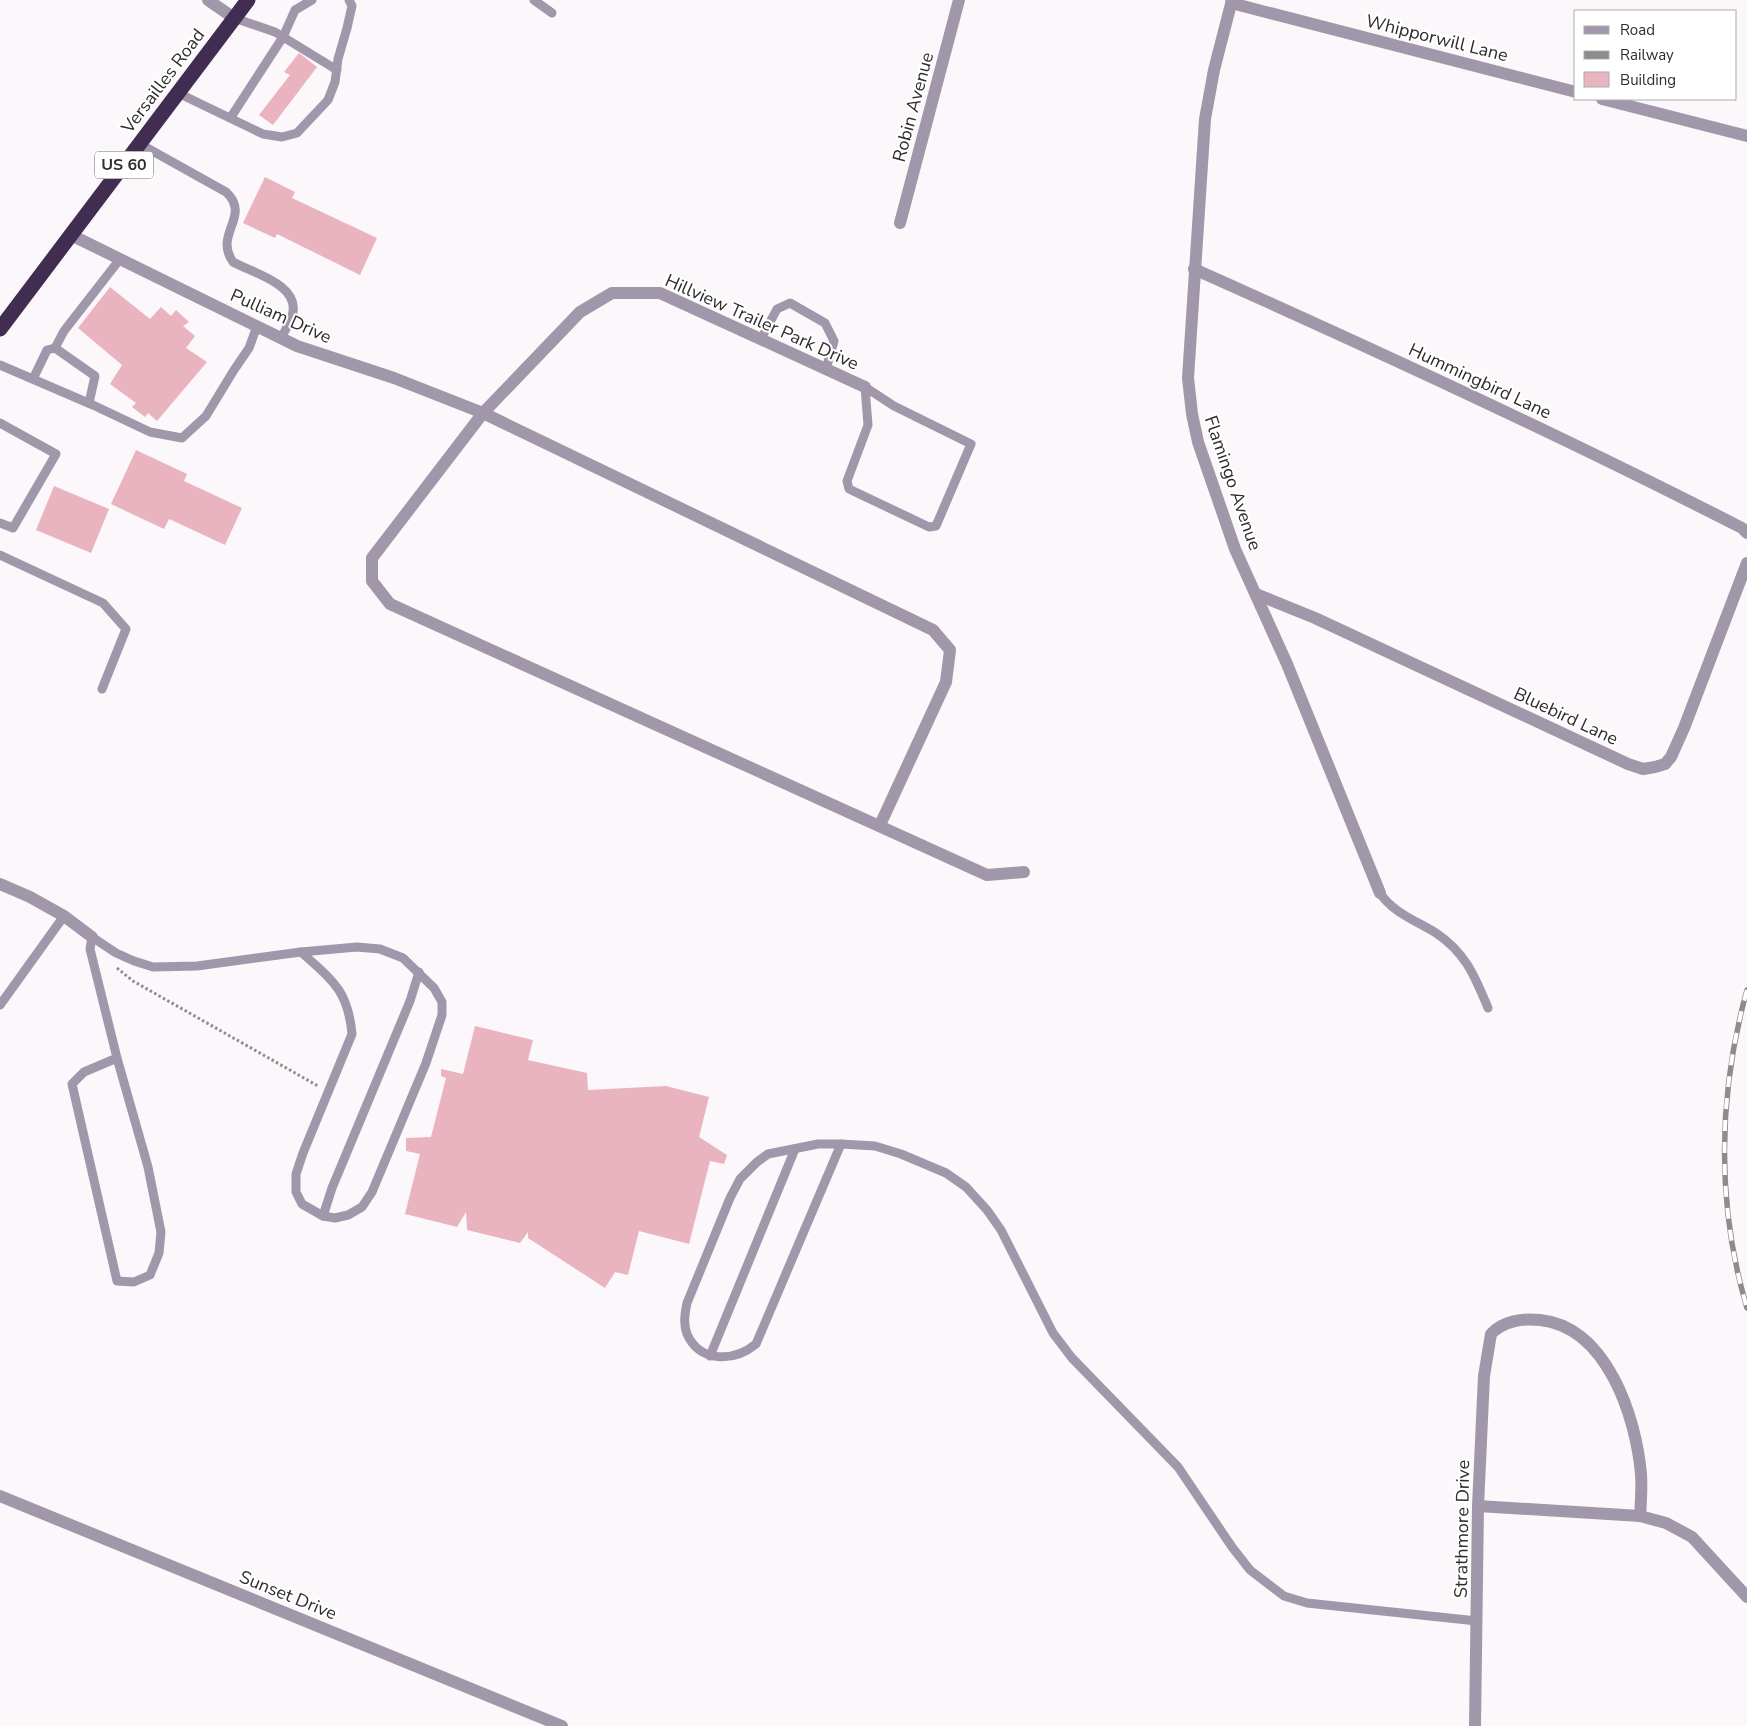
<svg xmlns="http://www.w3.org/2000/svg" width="1747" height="1726" viewBox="0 0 1747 1726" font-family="'Nunito Sans',sans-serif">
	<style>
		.building { fill: #eab3c0 }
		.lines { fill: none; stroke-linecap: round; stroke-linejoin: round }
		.path { stroke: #8f8c8e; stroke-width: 3; stroke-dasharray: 2.5 2.5; stroke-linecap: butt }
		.lane { stroke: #a197ab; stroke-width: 9 }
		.street { stroke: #a197ab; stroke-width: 12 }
		.highway { stroke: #412d52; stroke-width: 15 }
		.rail-casing { stroke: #8e8b8d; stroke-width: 5.5 }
		.rail { stroke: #fff; stroke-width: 4; stroke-dasharray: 11; stroke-linecap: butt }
		.labels { text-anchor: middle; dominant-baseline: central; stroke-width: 4; stroke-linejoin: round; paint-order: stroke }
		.shield { fill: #fff; stroke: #6d6c6d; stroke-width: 1 }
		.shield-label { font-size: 16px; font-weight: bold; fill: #2f2d2e }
		.street-label { font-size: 18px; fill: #2f2d2e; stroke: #fff }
	</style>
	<rect width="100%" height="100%" fill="#fcf7fb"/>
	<g class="building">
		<polygon points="299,53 317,67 273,125 259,115 290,75 284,72"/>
		<polygon points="265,177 295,192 292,198 377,238 360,275 277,234 275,238 243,223"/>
		<polygon points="110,287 150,319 161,307 171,316 176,310 189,322 183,326 195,336 186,348 207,362 157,421 148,413 145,417 132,407 136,403 110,384 122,365 78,328"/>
		<polygon points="136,450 187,474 184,481 242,508 225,545 169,519 164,529 111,504"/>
		<polygon points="54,486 109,509 91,553 36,530"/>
		<polygon points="475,1026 533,1040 528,1060 587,1073 588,1090 666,1086 709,1097 699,1137 727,1155 724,1164 710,1161 689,1244 639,1231 628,1275 615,1272 605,1288 528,1238 528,1232 520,1243 467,1230 466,1212 457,1227 405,1214 420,1154 406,1151 406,1138 431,1137 446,1078 441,1076 441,1069 463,1074"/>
	</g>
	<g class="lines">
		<polyline class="path" points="117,968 133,981 318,1086"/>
		<g class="lane">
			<polyline points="534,0 552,13"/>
			<polyline points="234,18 275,32 337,70"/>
			<polyline points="178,93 263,134 282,137 297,133 328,100 335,82 338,59 347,28 352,6 349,0"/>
			<polyline points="231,117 283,37 295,10 312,0"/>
			<path d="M140,144L226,192C252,216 213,234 233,262C253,273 302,285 292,316C289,324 285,331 281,338"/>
			<polyline points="761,339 777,309 790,303 825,323 834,341 826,369"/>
			<polyline points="55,348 64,331 120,259"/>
			<polyline points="0,365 93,405 150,432 182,438 206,416 234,370 249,348 257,326"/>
			<polyline points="33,379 47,350 55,348 95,376 89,403"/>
			<polygon points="865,387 894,406 971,444 936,526 929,527 849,489 847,481 868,425"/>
			<polyline points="0,423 56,454 13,528 0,523"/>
			<polyline points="0,555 103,603 126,629 102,689"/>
			<path d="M1380,893C1393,913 1417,921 1436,933C1466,953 1475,977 1488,1008"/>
			<path d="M357,947L380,949L403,958L434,988L442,1002V1015L426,1063L372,1192L362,1207L348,1215L335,1218L323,1216L302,1204L296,1192V1174L303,1153L352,1034C348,990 332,980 301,952Z"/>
			<polyline points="0,1005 64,916"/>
			<polyline points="117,1058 84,1072 72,1084 117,1281 134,1282 150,1275 159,1253 161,1232 148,1167 117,1058 90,949 92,937 116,953 134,961 153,967 197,966 301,952"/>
			<path d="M818,1144H841L756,1344C734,1362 700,1363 687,1334C683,1324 685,1313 687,1303L730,1198L740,1179L757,1162L768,1154Z"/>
			<polyline points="841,1144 875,1146 901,1154 946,1173 966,1187 987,1210 1001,1230 1053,1333 1072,1358 1178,1467 1232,1547 1250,1570 1284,1596 1307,1603 1477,1621"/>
			<polyline points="323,1216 332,1188 410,1001 419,972"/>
			<polyline points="710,1356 795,1149"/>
		</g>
		<g class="street">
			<polyline points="208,0 234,18"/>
			<polyline points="1232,0 1214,70 1205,119 1188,378 1192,414 1198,442 1235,549 1287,664 1380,893"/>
			<polyline points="1231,3 1576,92"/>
			<polyline points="1602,99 1747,136"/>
			<polyline points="900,223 959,0"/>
			<polyline points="71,235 297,346 394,378 483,413 933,630 950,650 946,682 880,825"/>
			<path d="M1194,269C1378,351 1562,436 1742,528L1747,533"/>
			<polyline points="865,387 660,293 612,293 580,312 483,413 372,558 372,581 390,604 987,875 1024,872"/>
			<polyline points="1256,594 1315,618 1628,764 1643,769 1655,767 1665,764 1671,757 1684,728 1747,563"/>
			<polyline points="0,884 30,897 64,916 92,937"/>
			<polyline points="0,1496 562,1726"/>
			<polyline points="1478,1506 1640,1516 1666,1523 1692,1537 1747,1597"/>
			<path d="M1475,1726L1478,1506L1484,1376L1491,1334C1503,1321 1523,1318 1540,1320C1607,1327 1636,1417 1641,1474C1642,1488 1641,1502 1640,1516"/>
		</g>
		<polyline class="highway" points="0,329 248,0"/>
		<defs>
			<path id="rail" d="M1747,990C1718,1094 1716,1204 1747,1308"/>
		</defs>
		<use href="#rail" class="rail-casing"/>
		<use href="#rail" class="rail"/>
	</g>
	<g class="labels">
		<rect class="shield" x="95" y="151.5" width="58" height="27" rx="4"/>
		<g class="shield-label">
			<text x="124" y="165">US 60</text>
		</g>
		<g class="street-label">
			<text transform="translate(1437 38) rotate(14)">Whipporwill Lane</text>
			<text transform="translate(163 81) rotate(-53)">Versailles Road</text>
			<text transform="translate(913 107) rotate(-75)">Robin Avenue</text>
			<text transform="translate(281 316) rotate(24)">Pulliam Drive</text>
			<text transform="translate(762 322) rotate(24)">Hillview Trailer Park Drive</text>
			<text transform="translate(1480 381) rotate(25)">Hummingbird Lane</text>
			<text transform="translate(1233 483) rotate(71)">Flamingo Avenue</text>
			<text transform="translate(1566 716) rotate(25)">Bluebird Lane</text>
			<text transform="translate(1462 1529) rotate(-89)">Strathmore Drive</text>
			<text transform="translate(288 1595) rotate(22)">Sunset Drive</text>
		</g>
	</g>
	<rect x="1574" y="10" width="162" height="90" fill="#ffffff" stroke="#acabab"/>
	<rect x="1584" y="26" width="25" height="8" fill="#a197ab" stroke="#acabab"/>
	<text x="1620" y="35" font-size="15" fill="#2f2d2e">Road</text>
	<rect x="1584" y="51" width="25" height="8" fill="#8e8b8d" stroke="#acabab"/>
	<text x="1620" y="60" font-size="15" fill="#2f2d2e">Railway</text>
	<rect x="1584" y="72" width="25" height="15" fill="#eab3c0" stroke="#acabab"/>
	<text x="1620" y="85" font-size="15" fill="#2f2d2e">Building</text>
</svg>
